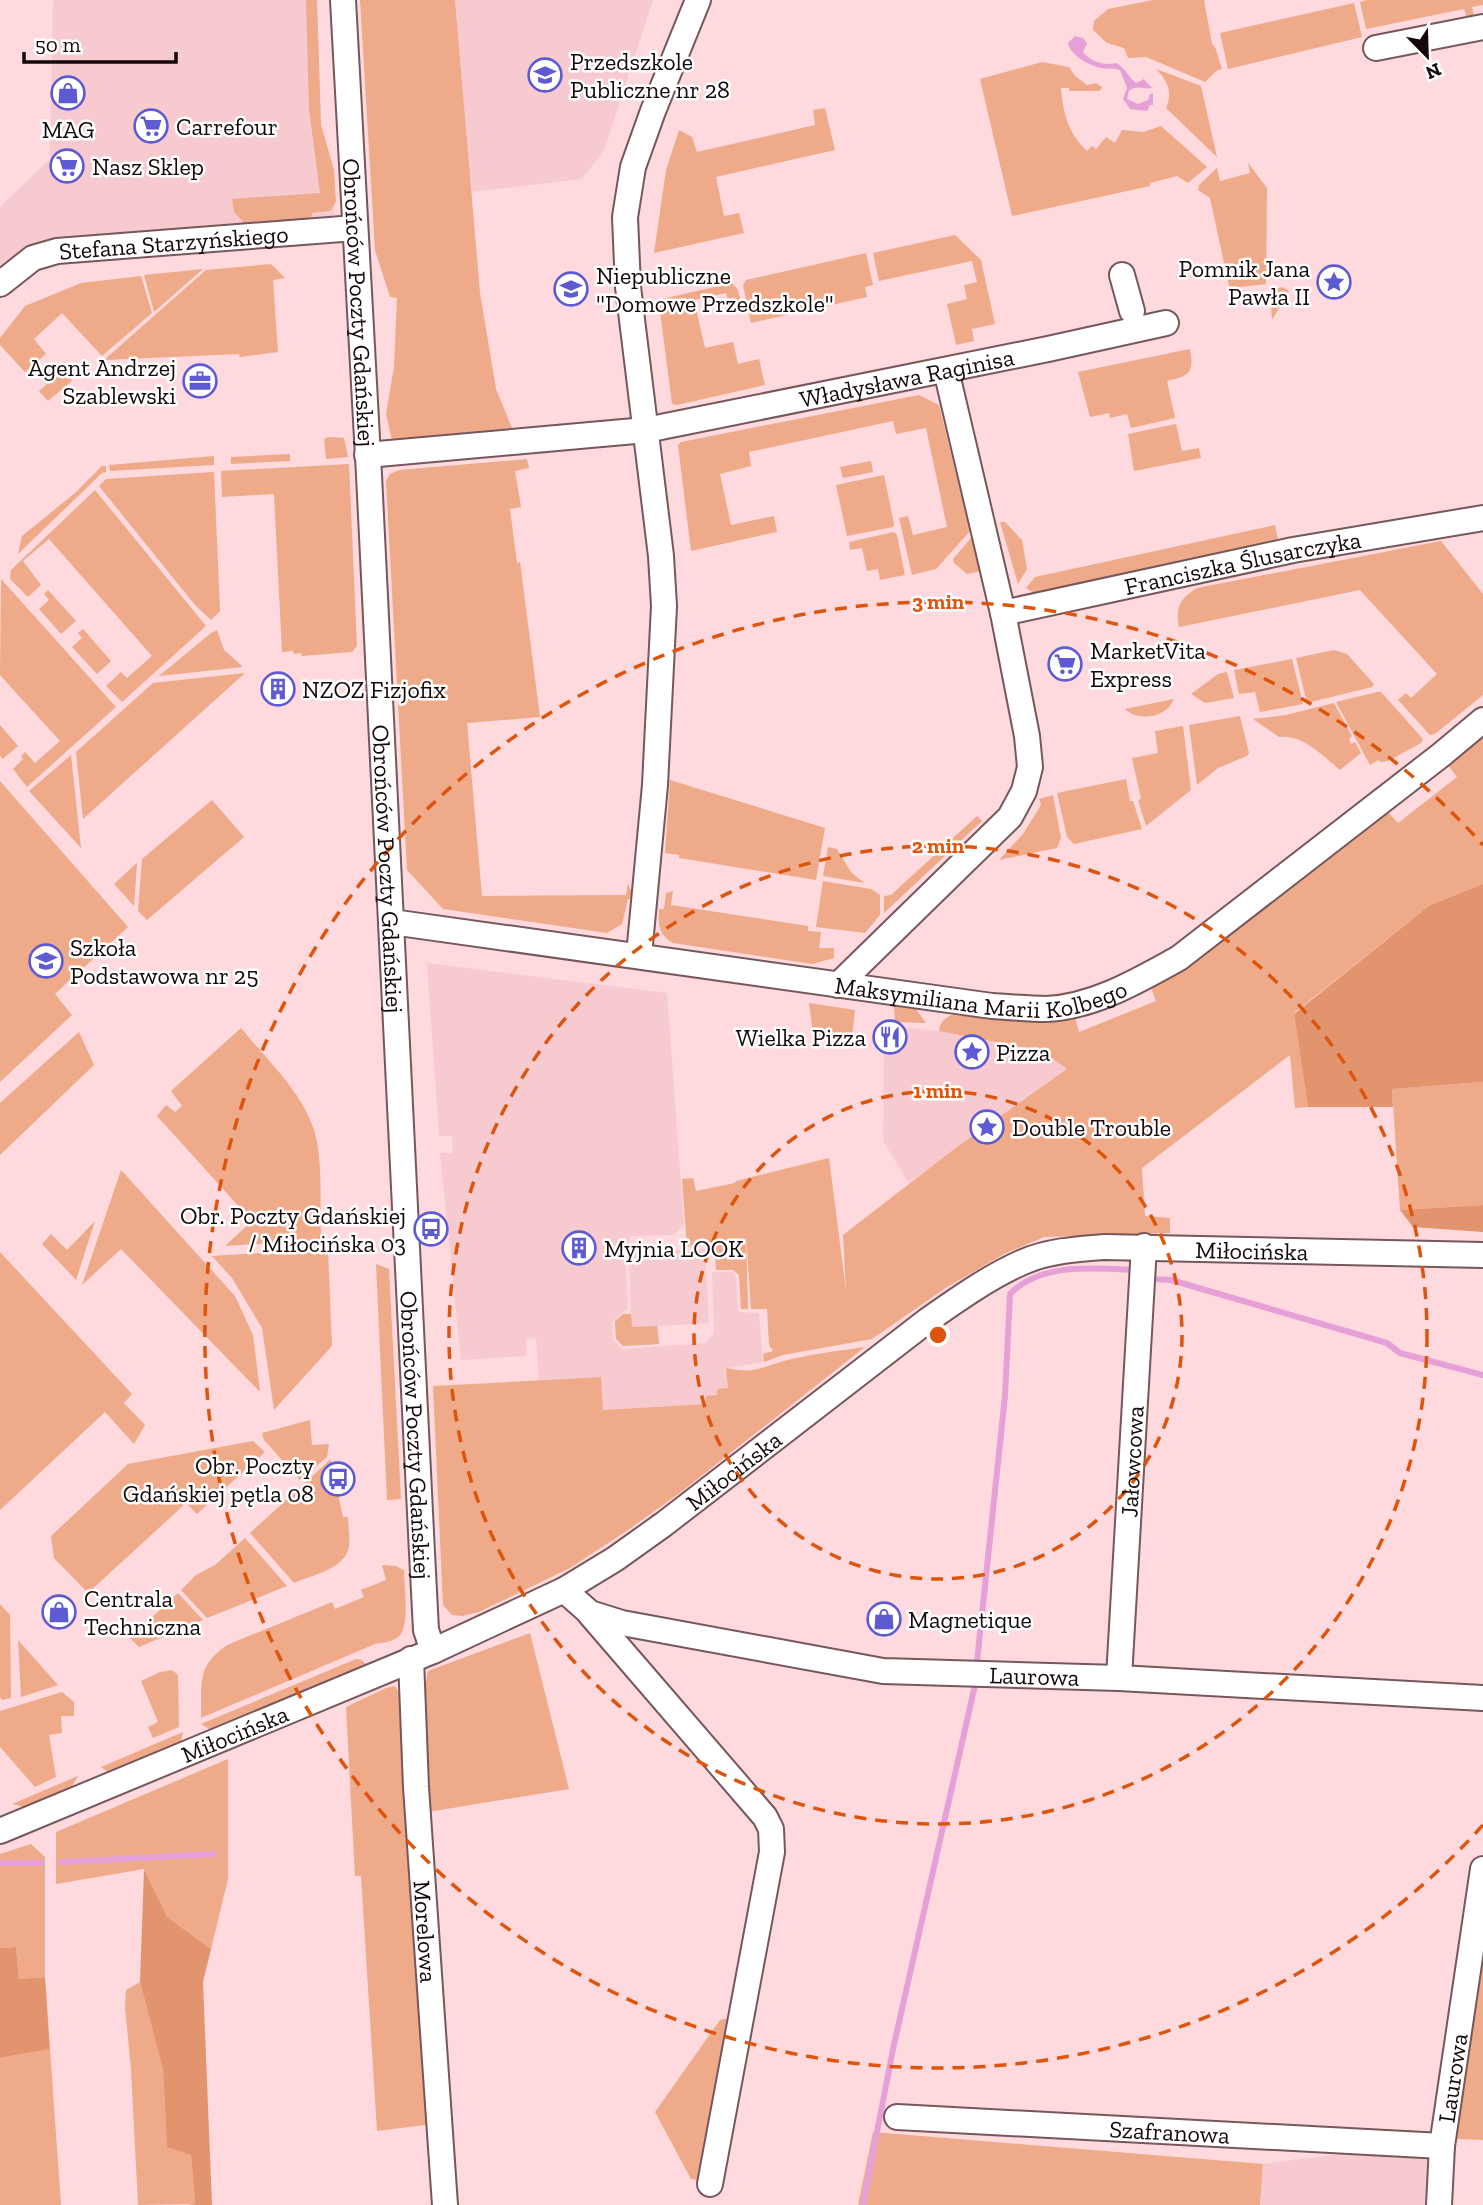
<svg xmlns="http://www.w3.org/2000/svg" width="1483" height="2205" viewBox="0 0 1483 2205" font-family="'Zilla Slab',serif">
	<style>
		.built { fill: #f7cacf }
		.green { fill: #eeaa89 }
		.forest { fill: #e1946e }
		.water { fill: #e5a1d7 }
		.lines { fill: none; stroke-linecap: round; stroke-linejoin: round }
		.stream { stroke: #e5a1d7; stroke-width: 6 }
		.minor-casing { stroke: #76575b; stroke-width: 28 }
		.minor { stroke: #fff; stroke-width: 24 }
		.ring { fill: none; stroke: #dd550c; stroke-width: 3.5; stroke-dasharray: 12 9 }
		.labels { text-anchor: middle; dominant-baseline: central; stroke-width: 5; stroke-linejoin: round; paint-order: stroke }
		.poi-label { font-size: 24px; fill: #14080a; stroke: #fff; text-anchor: start }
		.street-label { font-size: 24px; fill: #14080a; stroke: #fff }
		.centre { fill: #dd550c; stroke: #fff; stroke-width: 3.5 }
		.ring-label { font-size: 21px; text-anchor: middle; font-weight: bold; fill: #dd550c; stroke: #fff; stroke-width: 5; stroke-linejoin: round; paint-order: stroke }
	</style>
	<rect width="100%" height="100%" fill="#fed9dd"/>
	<g class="built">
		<polygon points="53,0 317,0 321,125 334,170 334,215 249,224 52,238 16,256 0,270 0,207 50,159"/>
		<polygon points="455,0 653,0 604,150 582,179 471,192"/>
		<polygon points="427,963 667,993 684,1224 674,1235 631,1236 625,1251 628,1308 612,1322 613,1340 623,1349 705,1343 714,1333 712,1272 732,1272 736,1276 738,1312 759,1313 763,1362 727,1368 728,1389 706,1404 603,1410 601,1377 539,1380 536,1338 526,1339 526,1356 461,1360 440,1153 453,1153 452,1136 439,1136"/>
		<polygon points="899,1027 939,1031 1042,1051 1067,1069 909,1183 883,1141 884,1041 897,1042"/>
		<polygon points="705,1249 709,1323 658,1326 659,1344 623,1346 616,1339 615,1321 623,1314 631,1313 629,1253"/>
		<polygon points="1456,2139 1452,2205 1260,2205 1263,2164"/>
	</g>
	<g class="green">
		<polygon points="306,0 317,0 321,125 334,170 336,202 330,211 312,213 311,218 244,223 234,212 232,199 320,193 309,109"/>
		<polygon points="360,0 455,0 480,293 496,389 512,428 498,438 393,445 386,414 394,367 397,298 390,297 375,250"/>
		<polygon points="1153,0 1204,0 1212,44 1215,47 1222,69 1216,71 1205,82 1146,57 1128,58 1124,48 1107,43 1093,30 1094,21 1108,9"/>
		<polygon points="1367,0 1483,0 1483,5 1472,7 1475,21 1468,22 1464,9 1366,29 1360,2"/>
		<polygon points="1354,3 1362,37 1228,69 1220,33"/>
		<path d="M1042,62L1069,67L1075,76L1087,85L1096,83L1102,87L1100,91H1069V88H1061C1063,113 1068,133 1087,151L1092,146L1096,149L1106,137L1115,143L1122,130L1143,132L1161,126L1207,167L1188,183L1177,176L1150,183V186L1012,216L980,79Z"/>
		<path d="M1156,69L1201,86L1217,157L1166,108C1173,93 1168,81 1156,69Z"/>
		<polygon points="825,108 835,150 716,177 724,216 739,213 744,233 654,253 666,170 679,130 692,137 697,152 815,125 813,110"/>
		<polygon points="1248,163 1267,188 1266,284 1232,288 1229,286 1210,198 1198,190 1199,185 1217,168 1220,181 1250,173"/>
		<polygon points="955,235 981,260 995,324 972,329 974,341 956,345 947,304 967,299 964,285 977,282 972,261 879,281 873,253"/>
		<polygon points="866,253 873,285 865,287 867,297 751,323 743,285 746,280"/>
		<polygon points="271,264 285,278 273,280 278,352 240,357 239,354 104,360 206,270"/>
		<polygon points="203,269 154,312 144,275"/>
		<polygon points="141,276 152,313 102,356 62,313 34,339 46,354 25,372 0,345 0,338 25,306 81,283"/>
		<polygon points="732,283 738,290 742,306 730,309 726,293 694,300 705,348 733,342 738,364 759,359 765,385 677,405 672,404 659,304 666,298"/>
		<polygon points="1282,287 1289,291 1272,320 1270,291"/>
		<path d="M1190,349C1195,374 1188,376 1167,381L1175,418L1131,428L1127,414L1110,418L1109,413L1090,417L1078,372Z"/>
		<polygon points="63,370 72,381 48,401 39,391"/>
		<polygon points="919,395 939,405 970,531 936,569 912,575 899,518 908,516 913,535 947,527 926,428 896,434 893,421 749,452 751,466 720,474 731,525 774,516 777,532 691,551 678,445 681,442"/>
		<polygon points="1176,424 1182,451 1199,448 1201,458 1134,471 1128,434"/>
		<polygon points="329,437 344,438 348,457 326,459 324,439"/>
		<polygon points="290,454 290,461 231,464 231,457"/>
		<polygon points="214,456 214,465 110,471 109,465"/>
		<polygon points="527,459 529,468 515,471 521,507 510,509 517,563 520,562 540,717 467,723 482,896 626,895 628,883 634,899 628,899 622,924 607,933 443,909 407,870 386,481 390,474 399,470"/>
		<polygon points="871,461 873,472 843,478 840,467"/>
		<polygon points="349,464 357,646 352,652 302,656 301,653 294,654 293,651 282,652 274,494 222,497 221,471"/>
		<polygon points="102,466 106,466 106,472 102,473 18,554 22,536 75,493"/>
		<polygon points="214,472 220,611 211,620 195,605 99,486 106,479"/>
		<polygon points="884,475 894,524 893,527 847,536 836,485"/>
		<polygon points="95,490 206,626 122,702 106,686 121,672 127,678 152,656 49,539 23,561 41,585 28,597 10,579 11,570"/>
		<polygon points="1000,522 1005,522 1022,540 1027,569 1018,584"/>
		<polygon points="1275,525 1279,545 1035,594 1026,588 1035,577"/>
		<polygon points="894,532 897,535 905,575 880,580 878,569 867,571 862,548 850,550 849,542"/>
		<polygon points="976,537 981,571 967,574 954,563 953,559 971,538"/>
		<path d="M1441,541L1483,594V695L1435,734L1430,735L1398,700L1406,693L1411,698L1437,674L1360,590L1179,627C1175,608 1180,598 1197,588Z"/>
		<polygon points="1,579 116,707 27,787 13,769 23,759 21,756 25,752 35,763 60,741 0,675"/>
		<polygon points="48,590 76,621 61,634 39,609 49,600 44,594"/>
		<polygon points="83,629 111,661 97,674 72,647 82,638 78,633"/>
		<polygon points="217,630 224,650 243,667 159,676 211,633"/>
		<polygon points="1334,650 1347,654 1374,684 1372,687 1307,703 1296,658"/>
		<polygon points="1292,659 1303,704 1260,712 1255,692 1239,694 1234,670"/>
		<polygon points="1227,672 1234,698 1205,703 1191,694 1218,674"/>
		<polygon points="245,673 83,819 76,752 153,683"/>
		<polygon points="1377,692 1381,692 1423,739 1421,743 1388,761 1381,762 1378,760 1370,765 1336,702"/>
		<path d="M1174,699C1167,718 1138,722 1125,709Z"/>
		<path d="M1334,703L1352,736L1349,739L1351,744L1355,742L1361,753L1340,770C1323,756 1303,734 1279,737L1253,719L1286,715Z"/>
		<polygon points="1240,716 1249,753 1247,756 1218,768 1197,785 1189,725"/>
		<polygon points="0,725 18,746 3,759 0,756"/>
		<polygon points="1183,726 1191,790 1146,826 1138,800 1141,799 1132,758 1158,753 1155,731"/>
		<path d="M1483,734V884L1430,905L1294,1013L1308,1107L1295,1108L1290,1055L1142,1168L1145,1216L1170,1218V1233L1044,1237L1004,1254L944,1289L872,1339L783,1355L764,1362L763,1354L773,1351L769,1345L767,1309H751L746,1234L748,1309H741L739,1275L733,1270H716L715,1253L706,1244L687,1246L682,1179L693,1178L696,1191L735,1183L736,1181L829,1158L846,1291L843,1235L957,1147L1067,1069L1042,1051L939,1031C940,1023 944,1018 952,1015L1028,1022L1075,1017L1079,1032L1156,1001L1151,988L1387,811L1398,823L1457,777L1447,764Z"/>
		<polygon points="71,755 81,848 29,791"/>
		<polygon points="1126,779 1130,801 1133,801 1142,829 1074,844 1067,837 1057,793"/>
		<polygon points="670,780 825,828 816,880 679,858 679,855 665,853"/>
		<polygon points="0,781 128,927 55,994 72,1015 0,1082"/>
		<polygon points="1053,795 1061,838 1057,848 999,860 1023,834 1041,805 1039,799"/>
		<polygon points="212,800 244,837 147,920 138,911 142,859"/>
		<polygon points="977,816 982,821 884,913 884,896 891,895"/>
		<polygon points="828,847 837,849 851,872 864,883 823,876"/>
		<polygon points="137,863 134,906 114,884"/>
		<polygon points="823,881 871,889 880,895 880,915 865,933 816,927"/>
		<path d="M673,891L671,905L808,926V931L821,932L819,948H834V958L812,964L673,943C658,934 658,924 659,909H664L666,893Z"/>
		<polygon points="809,1003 855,1010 852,1036 814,1041"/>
		<polygon points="894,1006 916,1009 926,1023 895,1022"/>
		<path d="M241,1028C267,1060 302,1092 314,1130C323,1156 320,1211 321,1240L225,1246L252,1221L157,1116L166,1105L175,1112L182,1106L171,1091Z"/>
		<polygon points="79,1032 94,1065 0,1155 0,1103"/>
		<polygon points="1483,1082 1483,1205 1400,1210 1392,1089"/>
		<polygon points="121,1170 235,1296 253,1335 260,1392 121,1249 82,1285"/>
		<polygon points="95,1221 76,1280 42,1244 51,1234 67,1250"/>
		<polygon points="328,1249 332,1346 274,1410 262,1328 232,1278 212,1256"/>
		<polygon points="0,1252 132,1394 124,1403 145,1425 134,1444 105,1412 0,1510"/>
		<polygon points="376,1264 389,1269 401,1499 387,1500"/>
		<polygon points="623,1314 631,1314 632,1327 657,1326 659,1344 623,1346 616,1339 615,1321"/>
		<path d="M865,1347L681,1492L628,1530L570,1568L479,1612L463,1616L452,1615L443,1605L433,1386L601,1377L603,1410L706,1404V1396L717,1395V1389L728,1388L726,1368C755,1374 759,1368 784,1361C810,1354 838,1351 865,1347Z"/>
		<polygon points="310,1420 312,1445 329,1444 327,1457 300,1480 264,1440 262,1433"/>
		<polygon points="253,1441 265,1452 197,1514 186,1503 88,1593 54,1558 51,1536 128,1464"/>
		<path d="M331,1459L332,1489H337L343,1517H348C348,1526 350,1537 349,1546C346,1569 312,1575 294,1583L250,1533Z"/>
		<polygon points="245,1538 287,1586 207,1618 181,1590 196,1575 215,1565"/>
		<path d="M382,1565L396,1566L404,1570C404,1586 411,1629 397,1638C391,1642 381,1643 375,1644L201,1718C202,1683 196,1667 227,1645L332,1602L335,1609L364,1597L361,1590L386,1580Z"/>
		<polygon points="178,1593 203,1620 139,1647 130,1638"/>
		<polygon points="0,1604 10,1615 11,1698 2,1700 0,1697"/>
		<polygon points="530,1633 569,1789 428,1812 422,1703 428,1671"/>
		<polygon points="18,1640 58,1685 21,1697"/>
		<polygon points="356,1659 362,1660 367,1666 212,1731 201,1724"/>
		<polygon points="172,1670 178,1675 179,1727 153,1738 148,1727 158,1722 141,1681 160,1672"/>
		<polygon points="395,1686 404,1702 433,2124 377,2131 361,1876 355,1876 346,1707 386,1688"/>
		<polygon points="62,1692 74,1702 74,1716 61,1716 62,1733 49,1735 56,1777 35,1787 0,1747 0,1711"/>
		<polygon points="183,1732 180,1745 109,1773 101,1767"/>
		<polygon points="228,1759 228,1879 211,1949 167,1917 144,1869 56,1884 56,1832"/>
		<polygon points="78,1776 69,1791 28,1808 12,1804"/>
		<polygon points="31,1844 45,1857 45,1977 19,1979 16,1947 0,1948 0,1854"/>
		<polygon points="1483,1963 1483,2140 1456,2139"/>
		<polygon points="140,1982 163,2070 167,2146 191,2155 195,2204 138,2205 131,2069 125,2007 126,1990"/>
		<polygon points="741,2015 703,2181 691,2179 655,2112 720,2020"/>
		<polygon points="50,2049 61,2205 0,2205 0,2058"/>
		<polygon points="873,2132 1263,2164 1260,2205 858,2205"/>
	</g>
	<g class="forest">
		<polygon points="1483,884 1483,1082 1392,1089 1393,1107 1308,1107 1294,1014 1430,905"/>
		<polygon points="1483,1205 1483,1232 1413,1227 1400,1210"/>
		<polygon points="144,1869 167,1917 211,1949 203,1982 212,2205 187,2205 195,2204 191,2155 167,2147 163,2070 140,1982"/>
		<polygon points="16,1947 19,1979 45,1977 50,2049 0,2058 0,1948"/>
	</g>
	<path class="water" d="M1075,36L1083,38L1087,43L1083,52C1091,62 1105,66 1116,63C1126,68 1128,77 1136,83L1144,79L1152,88C1143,90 1138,84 1129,91L1127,99L1138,104L1148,100L1150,94L1153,93V105H1150L1147,111L1130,109L1123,99L1127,88L1120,70C1112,67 1105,70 1097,67C1086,64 1070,54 1068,43Z"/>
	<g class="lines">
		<g class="stream">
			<polyline points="1153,1279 1171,1280 1387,1343 1400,1353 1483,1375"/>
			<path d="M977,1662L1005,1396L1010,1294C1040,1263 1092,1268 1132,1270"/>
			<polyline points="61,1862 214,1854"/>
			<polyline points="0,1863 41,1863"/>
			<polyline points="863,2205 893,2049 975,1685"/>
		</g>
		<defs>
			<g id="minor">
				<path id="s1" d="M343,0L369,475L422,1553L426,1630L433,1651"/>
				<polyline points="1376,48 1483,27"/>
				<polyline points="1122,275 1132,311"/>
				<path id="s2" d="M0,284L33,258L57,251L355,228"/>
				<path id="s3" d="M367,455L646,430L1048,349L1166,323"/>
				<path id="s4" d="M1003,613L1293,550L1483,518"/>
				<path id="s5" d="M392,922L992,1006C1010,1007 1028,1009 1046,1009C1094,1007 1139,980 1179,958L1441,755L1483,720"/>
				<polyline points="639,955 655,785 664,606 661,556 628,287 625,217 633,167 653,111 698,0"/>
				<polyline points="838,985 1010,817 1024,791 1030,767 1027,736 1003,613 946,370"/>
				<path id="s6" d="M564,1590L590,1613L622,1623L883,1671L1119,1678L1483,1698"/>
				<polyline points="590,1614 765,1817 771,1829 772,1852 710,2184"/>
				<path id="s7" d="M411,1659L416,1787L445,2205"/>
				<path id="s8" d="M1119,1678L1144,1246"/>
				<path id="s9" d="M0,1831L433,1651L564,1590L615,1559L664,1524L928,1320C958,1299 989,1277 1023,1262C1048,1251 1077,1249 1104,1247L1483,1255"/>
				<path id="s10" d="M897,2117L1442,2146"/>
				<path id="s11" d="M1439,2205L1442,2146L1483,1869"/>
			</g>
		</defs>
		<use href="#minor" class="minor-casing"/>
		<use href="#minor" class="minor"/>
	</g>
	<g class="ring">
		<circle cx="938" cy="1335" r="244"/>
		<circle cx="938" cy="1335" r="489"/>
		<path d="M1483 1825A733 733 0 1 1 1483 845"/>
	</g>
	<defs>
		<symbol id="school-ring" viewBox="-11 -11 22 22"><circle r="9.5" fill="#fff" stroke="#5d5ad2" stroke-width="1.5"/><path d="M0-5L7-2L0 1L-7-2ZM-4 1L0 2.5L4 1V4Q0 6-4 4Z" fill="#5d5ad2"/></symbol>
		<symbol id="shop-ring" viewBox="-11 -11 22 22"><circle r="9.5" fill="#fff" stroke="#5d5ad2" stroke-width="1.5"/><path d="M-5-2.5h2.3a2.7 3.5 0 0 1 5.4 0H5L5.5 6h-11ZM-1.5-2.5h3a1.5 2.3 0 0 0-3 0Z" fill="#5d5ad2"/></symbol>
		<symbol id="supermarket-ring" viewBox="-11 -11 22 22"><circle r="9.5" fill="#fff" stroke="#5d5ad2" stroke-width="1.5"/><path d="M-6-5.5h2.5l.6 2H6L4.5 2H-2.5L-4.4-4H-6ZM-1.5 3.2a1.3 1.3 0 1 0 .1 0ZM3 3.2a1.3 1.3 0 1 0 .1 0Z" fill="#5d5ad2"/></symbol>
		<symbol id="sight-ring" viewBox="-11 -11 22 22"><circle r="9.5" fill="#fff" stroke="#5d5ad2" stroke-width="1.5"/><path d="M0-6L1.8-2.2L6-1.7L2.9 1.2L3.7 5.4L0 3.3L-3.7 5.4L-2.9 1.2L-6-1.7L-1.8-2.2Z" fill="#5d5ad2"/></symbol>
		<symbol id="office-ring" viewBox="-11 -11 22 22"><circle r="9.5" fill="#fff" stroke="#5d5ad2" stroke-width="1.5"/><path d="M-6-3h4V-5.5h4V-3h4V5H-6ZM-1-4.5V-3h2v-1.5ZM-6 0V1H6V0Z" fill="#5d5ad2"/></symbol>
		<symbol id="building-ring" viewBox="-11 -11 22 22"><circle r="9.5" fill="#fff" stroke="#5d5ad2" stroke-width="1.5"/><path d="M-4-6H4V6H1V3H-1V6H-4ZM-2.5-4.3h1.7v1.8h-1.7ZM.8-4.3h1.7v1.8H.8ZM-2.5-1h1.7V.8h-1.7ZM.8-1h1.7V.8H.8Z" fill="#5d5ad2"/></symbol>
		<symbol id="restaurant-ring" viewBox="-11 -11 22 22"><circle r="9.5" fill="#fff" stroke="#5d5ad2" stroke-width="1.5"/><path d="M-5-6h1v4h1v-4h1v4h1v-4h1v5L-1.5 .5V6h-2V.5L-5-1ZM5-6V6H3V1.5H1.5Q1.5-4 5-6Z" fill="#5d5ad2"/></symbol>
		<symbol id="bus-ring" viewBox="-11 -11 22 22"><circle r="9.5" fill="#fff" stroke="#5d5ad2" stroke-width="1.5"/><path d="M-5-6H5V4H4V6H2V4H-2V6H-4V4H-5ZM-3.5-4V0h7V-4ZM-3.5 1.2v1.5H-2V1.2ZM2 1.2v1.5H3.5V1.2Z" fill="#5d5ad2"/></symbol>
	</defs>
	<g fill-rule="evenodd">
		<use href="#school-ring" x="526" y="56" width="38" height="38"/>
		<use href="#shop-ring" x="49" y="74" width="38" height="38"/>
		<use href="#supermarket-ring" x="132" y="107" width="38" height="38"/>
		<use href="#supermarket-ring" x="48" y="147" width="38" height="38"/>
		<use href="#sight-ring" x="1315" y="263" width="38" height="38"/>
		<use href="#school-ring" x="552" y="270" width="38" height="38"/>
		<use href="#office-ring" x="181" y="362" width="38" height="38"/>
		<use href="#supermarket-ring" x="1046" y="645" width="38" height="38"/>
		<use href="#building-ring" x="259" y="670" width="38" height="38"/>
		<use href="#school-ring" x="27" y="942" width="38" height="38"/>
		<use href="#restaurant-ring" x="871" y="1018" width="38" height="38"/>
		<use href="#sight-ring" x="953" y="1033" width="38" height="38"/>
		<use href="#sight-ring" x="968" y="1108" width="38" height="38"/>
		<use href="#bus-ring" x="412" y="1210" width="38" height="38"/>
		<use href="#building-ring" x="560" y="1229" width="38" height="38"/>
		<use href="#bus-ring" x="319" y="1460" width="38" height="38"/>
		<use href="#shop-ring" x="40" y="1593" width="38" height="38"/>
		<use href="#shop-ring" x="865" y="1600" width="38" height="38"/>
	</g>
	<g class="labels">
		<g class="poi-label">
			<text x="570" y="61">Przedszkole<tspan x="570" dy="28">Publiczne nr 28</tspan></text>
			<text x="176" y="126">Carrefour</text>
			<text x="68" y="129" text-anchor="middle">MAG</text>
			<text x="92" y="166">Nasz Sklep</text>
			<text x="1310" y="268" text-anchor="end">Pomnik Jana<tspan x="1310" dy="28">Pawła II</tspan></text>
			<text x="596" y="275">Niepubliczne<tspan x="596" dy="28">"Domowe Przedszkole"</tspan></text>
			<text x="176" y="367" text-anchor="end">Agent Andrzej<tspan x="176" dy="28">Szablewski</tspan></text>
			<text x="1090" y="650">MarketVita<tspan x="1090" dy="28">Express</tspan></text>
			<text x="302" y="689">NZOZ Fizjofix</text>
			<text x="70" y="947">Szkoła<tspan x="70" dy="28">Podstawowa nr 25</tspan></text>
			<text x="866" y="1037" text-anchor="end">Wielka Pizza</text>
			<text x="996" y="1052">Pizza</text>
			<text x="1012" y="1127">Double Trouble</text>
			<text x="406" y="1215" text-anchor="end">Obr. Poczty Gdańskiej<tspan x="406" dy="28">/ Miłocińska 03</tspan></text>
			<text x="604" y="1248">Myjnia LOOK</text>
			<text x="314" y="1465" text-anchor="end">Obr. Poczty<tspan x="314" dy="28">Gdańskiej pętla 08</tspan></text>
			<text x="84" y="1598">Centrala<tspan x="84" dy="28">Techniczna</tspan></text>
			<text x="908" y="1619">Magnetique</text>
		</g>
		<g class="street-label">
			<text stroke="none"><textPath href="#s2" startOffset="184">Stefana Starzyńskiego</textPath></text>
			<text stroke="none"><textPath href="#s1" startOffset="303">Obrońców Poczty Gdańskiej</textPath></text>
			<text stroke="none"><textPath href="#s3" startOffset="546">Władysława Raginisa</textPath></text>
			<text stroke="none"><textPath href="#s4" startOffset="245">Franciszka Ślusarczyka</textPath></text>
			<text stroke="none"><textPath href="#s1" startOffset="870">Obrońców Poczty Gdańskiej</textPath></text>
			<text stroke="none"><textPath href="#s5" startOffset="595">Maksymiliana Marii Kolbego</textPath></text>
			<text stroke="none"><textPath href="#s9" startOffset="1409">Miłocińska</textPath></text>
			<text stroke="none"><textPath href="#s1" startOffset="1437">Obrońców Poczty Gdańskiej</textPath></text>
			<text stroke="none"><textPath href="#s8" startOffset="217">Jałowcowa</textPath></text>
			<text stroke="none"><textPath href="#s9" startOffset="821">Miłocińska</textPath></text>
			<text stroke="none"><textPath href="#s6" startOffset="485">Laurowa</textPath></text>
			<text stroke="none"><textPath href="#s9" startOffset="254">Miłocińska</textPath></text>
			<text stroke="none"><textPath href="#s7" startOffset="273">Morelowa</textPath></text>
			<text stroke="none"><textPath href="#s11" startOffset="128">Laurowa</textPath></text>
			<text stroke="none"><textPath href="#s10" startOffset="273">Szafranowa</textPath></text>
		</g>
	</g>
	<circle cx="938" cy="1335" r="10" class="centre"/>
	<g class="ring-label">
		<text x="938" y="609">3 min</text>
		<text x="938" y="853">2 min</text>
		<text x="938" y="1098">1 min</text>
	</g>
	<g transform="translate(1427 56) rotate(157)" stroke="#ffffff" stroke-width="5" paint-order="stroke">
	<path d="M0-5L12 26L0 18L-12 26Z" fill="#14080a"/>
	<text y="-10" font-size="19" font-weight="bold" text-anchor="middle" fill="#14080a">N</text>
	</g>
	<path d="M24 52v10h152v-10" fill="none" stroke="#14080a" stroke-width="3.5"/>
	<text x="35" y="52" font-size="21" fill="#14080a" stroke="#ffffff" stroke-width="5" paint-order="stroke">50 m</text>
</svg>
